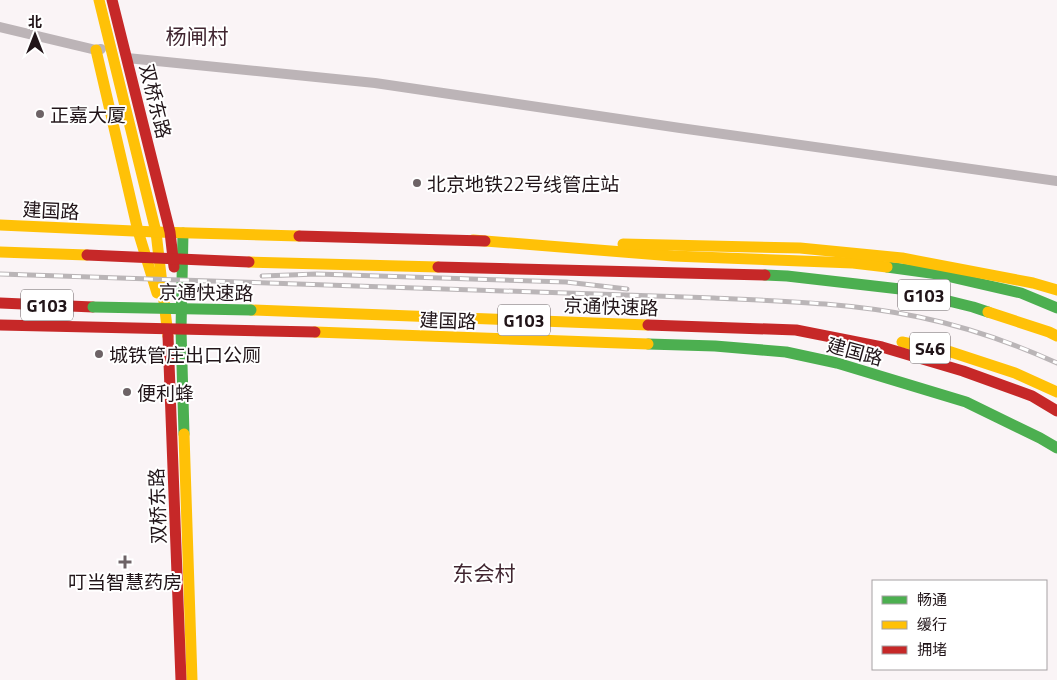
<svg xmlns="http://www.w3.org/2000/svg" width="1057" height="680" viewBox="0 0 1057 680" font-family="'Titillium Web','Noto Sans SC',sans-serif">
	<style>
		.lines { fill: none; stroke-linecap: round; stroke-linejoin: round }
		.street { stroke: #bcb4b7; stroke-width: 10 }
		.fast { stroke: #4caf50; stroke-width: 11 }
		.slow { stroke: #ffc107; stroke-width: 11 }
		.jam { stroke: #c62828; stroke-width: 11 }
		.rail-casing { stroke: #bab5b7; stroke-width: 5 }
		.rail { stroke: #fff; stroke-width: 3; stroke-dasharray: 9; stroke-linecap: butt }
		.fast-bridge { stroke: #4caf50; stroke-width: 11 }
		.jam-bridge { stroke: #c62828; stroke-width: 11 }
		.poi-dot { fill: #6d6366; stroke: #fff; stroke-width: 2 }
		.labels { text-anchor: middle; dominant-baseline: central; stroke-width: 4; stroke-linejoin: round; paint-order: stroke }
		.shield { fill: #fff; stroke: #645b5e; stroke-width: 1 }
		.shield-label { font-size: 18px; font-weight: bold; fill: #211519 }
		.street-label { font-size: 19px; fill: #211519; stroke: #fff }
		.poi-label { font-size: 19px; fill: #211519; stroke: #fff; text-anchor: start }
		.quarter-label { font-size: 21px; fill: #412631; stroke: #fff }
	</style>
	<rect width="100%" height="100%" fill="#faf4f6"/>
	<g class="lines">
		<g class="street">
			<polyline points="0,27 96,50 101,49"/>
			<polyline points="127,58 375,83 680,128 1057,181"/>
		</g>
		<g class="fast">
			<polyline points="183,233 181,330 184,434"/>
			<polyline points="887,267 938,274 1021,293 1057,308"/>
			<polyline points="765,275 787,276 900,289 973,307 988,312"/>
			<polyline points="648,344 715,346 786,352 837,363 966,402 1040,438 1057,448"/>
		</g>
		<g class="slow">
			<polyline points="99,0 156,232 168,336"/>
			<polyline points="96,50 138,231 157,293"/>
			<polyline points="0,225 156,232 299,236"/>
			<polyline points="473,240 673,256 853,263 887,267"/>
			<polyline points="623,244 800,248 902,258 1033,283 1057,290"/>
			<polyline points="0,252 87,255"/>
			<polyline points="249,262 438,267"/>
			<polyline points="251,310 648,325"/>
			<polyline points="988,312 1049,332 1057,336"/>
			<polyline points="315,332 648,344"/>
			<polyline points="902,342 951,352 1015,373 1057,392"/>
			<polyline points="184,434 192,680"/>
		</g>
		<g class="jam">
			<polyline points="112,0 170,232 174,267"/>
			<polyline points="299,236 485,241"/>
			<polyline points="438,267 765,275"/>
			<polyline points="0,303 93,307"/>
			<polyline points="0,325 315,332"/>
			<polyline points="648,325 796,330 882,347 963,371 1032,396 1057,411"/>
			<polyline points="168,336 181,680"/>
		</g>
		<defs>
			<g id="rail">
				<path d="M0,274L714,298C783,301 852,303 919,317C967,327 1013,343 1057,363"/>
				<polyline points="262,276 317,274 566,282 627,289"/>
			</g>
		</defs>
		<use href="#rail" class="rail-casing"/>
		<use href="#rail" class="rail"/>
		<polyline class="fast-bridge" points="93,307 251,310"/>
		<polyline class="jam-bridge" points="87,255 249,262"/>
	</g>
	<g class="poi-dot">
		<circle cx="40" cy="114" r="5"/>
		<circle cx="417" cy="183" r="5"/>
		<circle cx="99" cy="354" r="5"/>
		<circle cx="127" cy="392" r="5"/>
		<path d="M122.5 554.5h5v5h5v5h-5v5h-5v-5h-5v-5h5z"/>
	</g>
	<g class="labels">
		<g class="shield">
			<rect x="898" y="279.5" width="52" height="31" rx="4"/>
			<rect x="21" y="289.5" width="52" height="31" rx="4"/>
			<rect x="498" y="304.5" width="52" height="31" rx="4"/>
			<rect x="910" y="332.5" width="40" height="31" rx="4"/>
		</g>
		<g class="shield-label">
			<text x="924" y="295">G103</text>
			<text x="47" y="305">G103</text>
			<text x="524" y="320">G103</text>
			<text x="930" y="348">S46</text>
		</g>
		<g class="street-label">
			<text transform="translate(156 101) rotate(76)">双桥东路</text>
			<text transform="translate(51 210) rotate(3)">建国路</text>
			<text transform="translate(206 292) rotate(1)">京通快速路</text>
			<text transform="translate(611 306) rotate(2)">京通快速路</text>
			<text transform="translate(448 320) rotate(2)">建国路</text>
			<text transform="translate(855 351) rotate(15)">建国路</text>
			<text transform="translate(157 506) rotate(-92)">双桥东路</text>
		</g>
		<g class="poi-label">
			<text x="50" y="114">正嘉大厦</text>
			<text x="427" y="183">北京地铁22号线管庄站</text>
			<text x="109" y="354">城铁管庄出口公厕</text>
			<text x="137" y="392">便利蜂</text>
			<text x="125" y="581" text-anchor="middle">叮当智慧药房</text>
		</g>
		<g class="quarter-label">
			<text x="197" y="36">杨闸村</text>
			<text x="484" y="573">东会村</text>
		</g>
	</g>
	<rect x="872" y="580" width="175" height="90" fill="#ffffff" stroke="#a6a1a3"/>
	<rect x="882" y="596" width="25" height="8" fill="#4caf50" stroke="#a6a1a3"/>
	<text x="917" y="605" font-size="15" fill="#211519">畅通</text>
	<rect x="882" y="621" width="25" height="8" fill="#ffc107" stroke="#a6a1a3"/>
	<text x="917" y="630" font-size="15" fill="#211519">缓行</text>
	<rect x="882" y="646" width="25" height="8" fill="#c62828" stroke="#a6a1a3"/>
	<text x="917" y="655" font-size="15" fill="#211519">拥堵</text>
	<g transform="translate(35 35)" stroke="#ffffff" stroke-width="4" paint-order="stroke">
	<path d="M0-4L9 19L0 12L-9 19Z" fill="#211519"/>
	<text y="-8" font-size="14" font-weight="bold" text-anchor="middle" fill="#211519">北</text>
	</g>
</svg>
